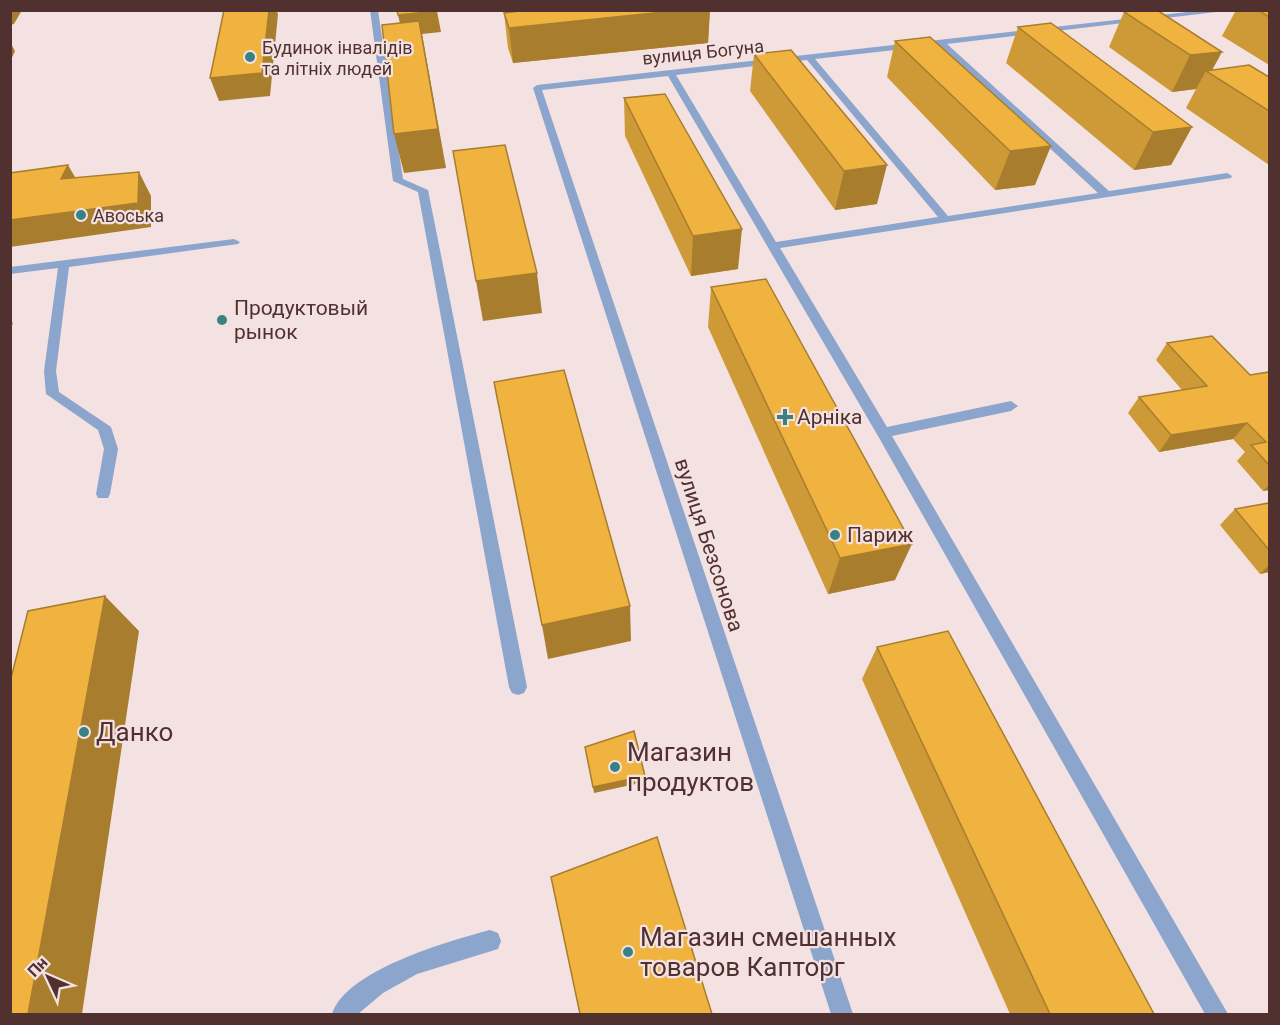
<svg xmlns="http://www.w3.org/2000/svg" width="1280" height="1025" viewBox="0 0 1280 1025" font-family="Roboto,sans-serif">
	<style>
		.lines { fill: none; stroke-linecap: round; stroke-linejoin: round }
		.minor { fill: #8ca5cd; fill-rule: evenodd }
		.wall { fill: #ce9a37 }
		.shaded-wall { fill: #a87d2d }
		.building { fill: #f0b340; stroke: #a87d2d; stroke-width: 1.5 }
		.poi-dot { fill: #388184; stroke: #f4e2e2; stroke-width: 2 }
		.labels { text-anchor: middle; dominant-baseline: central; stroke-width: 4.5; stroke-linejoin: round; paint-order: stroke }
		.far-poi-label { font-size: 18px; fill: #513030; stroke: #f4e2e2; text-anchor: start }
		.far-street-label { font-size: 18px; fill: #513030; stroke: #f4e2e2 }
		.poi-label { font-size: 21px; fill: #513030; stroke: #f4e2e2; text-anchor: start }
		.street-label { font-size: 21px; fill: #513030; stroke: #f4e2e2 }
		.near-poi-label { font-size: 26px; fill: #513030; stroke: #f4e2e2; text-anchor: start }
	</style>
	<rect width="100%" height="100%" fill="#f4e2e2"/>
	<g class="lines">
		<g class="minor">
			<polygon points="370,10 378,10 403,179 428,190 527,687 524,693 518,695 512,693 509,687 418,192 393,181"/>
			<path d="M1205,10H1233L947,44L1109,191L1227,173L1232,176L1231,178L780,248L887,427L1011,401L1018,406L1011,411L892,436L1228,1014H1205L878,436L668,76L542,90L853,1014H831L533,88L537,85ZM939,45L1098,193L948,216L815,59ZM807,60L938,217L776,242L676,75Z"/>
			<polygon points="234,239 240,242 238,244 69,267 56,371 59,392 111,427 118,449 110,494 108,498 98,498 96,494 104,449 98,430 46,394 44,371 58,268 10,274 10,267"/>
			<path d="M490,930L498,933L501,941L498,949L417,974L383,993L358,1014H332C346,970 449,941 490,930Z"/>
		</g>
	</g>
	<g class="wall">
		<polygon points="527,10 710,10 708,43 513,63 508,48 504,13"/>
		<polygon points="1236,10 1269,10 1269,65 1222,36"/>
		<polygon points="1124,12 1212,70 1269,77 1269,165 1186,108 1196,89 1172,92 1109,47"/>
		<polygon points="1018,27 1192,127 1171,165 1134,170 1006,63"/>
		<polygon points="930,37 1035,185 995,190 887,77 895,41"/>
		<polygon points="754,54 877,204 835,210 750,91"/>
		<polygon points="624,98 738,269 691,276 625,136"/>
		<polygon points="711,287 895,580 828,594 708,327"/>
		<polygon points="1167,343 1250,375 1269,372 1269,490 1263,491 1237,461 1245,452 1233,439 1159,452 1128,413 1139,397 1182,390 1156,360"/>
		<polygon points="1269,503 1269,572 1260,574 1220,525 1235,509"/>
		<polygon points="877,647 1154,1014 1010,1014 862,679"/>
	</g>
	<g class="shaded-wall">
		<polygon points="10,10 22,10 14,24 10,25"/>
		<polygon points="269,10 276,10 278,14 270,96 219,101 210,78"/>
		<polygon points="683,10 710,10 708,43 513,63 509,28"/>
		<polygon points="437,11 441,32 422,34 446,168 404,173 394,134 403,36 398,15"/>
		<polygon points="10,42 15,51 10,62"/>
		<polygon points="1222,52 1210,74 1206,71 1196,89 1172,92 1190,55"/>
		<polygon points="1192,127 1171,165 1134,170 1153,132"/>
		<polygon points="1051,146 1035,185 995,190 1010,151"/>
		<polygon points="68,165 82,189 61,179"/>
		<polygon points="887,165 877,204 835,210 844,171"/>
		<polygon points="139,172 151,196 151,227 10,247 10,220"/>
		<polygon points="742,229 738,269 691,276 693,236"/>
		<polygon points="537,273 542,313 483,321 476,281"/>
		<polygon points="10,320 13,323 10,330"/>
		<polygon points="1247,423 1233,439 1159,452 1171,435"/>
		<polygon points="1269,485 1269,490 1263,491"/>
		<polygon points="912,544 895,580 828,594 840,558"/>
		<polygon points="1269,565 1269,572 1260,574"/>
		<polygon points="105,596 139,631 82,1014 28,1014"/>
		<polygon points="630,606 631,641 548,659 542,625"/>
		<polygon points="645,776 645,782 594,793 593,787"/>
	</g>
	<g class="building">
		<polygon points="224,10 269,10 262,73 210,78"/>
		<polygon points="397,10 437,10 437,11 398,15"/>
		<polygon points="527,10 683,10 509,28 504,13"/>
		<polygon points="1136,10 1157,10 1222,52 1190,55 1124,12"/>
		<polygon points="1258,10 1269,10 1269,17"/>
		<polygon points="419,21 438,129 394,134 382,25"/>
		<polygon points="1051,23 1192,127 1153,132 1018,27"/>
		<polygon points="930,37 1051,146 1010,151 895,41"/>
		<polygon points="791,50 887,165 844,171 754,54"/>
		<polygon points="1249,65 1269,77 1269,111 1206,71"/>
		<polygon points="665,94 742,229 693,236 624,98"/>
		<polygon points="505,145 537,273 476,281 453,151"/>
		<polygon points="68,165 61,179 139,172 138,203 10,220 10,173"/>
		<polygon points="766,279 912,544 840,558 711,287"/>
		<polygon points="1212,336 1250,375 1269,372 1269,465 1251,445 1266,442 1247,423 1171,435 1139,397 1207,386 1167,343"/>
		<polygon points="564,370 630,606 542,625 494,382"/>
		<polygon points="1269,503 1269,550 1235,509"/>
		<polygon points="105,596 28,1014 10,1014 10,682 28,611"/>
		<polygon points="948,631 1154,1014 1050,1014 877,647"/>
		<polygon points="634,731 645,776 593,787 585,747"/>
		<polygon points="657,837 712,1014 580,1014 551,877"/>
	</g>
	<g class="poi-dot">
		<circle cx="250" cy="57" r="6"/>
		<circle cx="81" cy="215" r="6"/>
		<circle cx="222" cy="320" r="6"/>
		<path d="M782 408h6v6h6v6h-6v6h-6v-6h-6v-6h6z"/>
		<circle cx="835" cy="535" r="6"/>
		<circle cx="84" cy="732" r="6"/>
		<circle cx="615" cy="767" r="6"/>
		<circle cx="628" cy="952" r="6"/>
	</g>
	<g class="labels">
		<g class="far-poi-label">
			<text x="262" y="47">Будинок інвалідів<tspan x="262" dy="21">та літніх людей</tspan></text>
			<text x="93" y="215">Авоська</text>
		</g>
		<g class="far-street-label">
			<text transform="translate(703 52) rotate(-6)">вулиця Богуна</text>
		</g>
		<g class="poi-label">
			<text x="234" y="308">Продуктовый<tspan x="234" dy="24">рынок</tspan></text>
			<text x="797" y="417">Арніка</text>
			<text x="847" y="535">Париж</text>
		</g>
		<g class="street-label">
			<text transform="translate(709 545) rotate(72)">вулиця Безсонова</text>
		</g>
		<g class="near-poi-label">
			<text x="96" y="732">Данко</text>
			<text x="627" y="752">Магазин<tspan x="627" dy="30">продуктов</tspan></text>
			<text x="640" y="937">Магазин смешанных<tspan x="640" dy="30">товаров Капторг</tspan></text>
		</g>
	</g>
	<rect width="1280" height="1025" fill="none" stroke="#513030" stroke-width="24"/>
	<g transform="translate(48 977) rotate(314)" stroke="#f4e2e2" stroke-width="4.5" paint-order="stroke">
	<path d="M0-4.5L10 22L0 15L-10 22Z" fill="#513030"/>
	<text y="-9" font-size="16" font-weight="bold" text-anchor="middle" fill="#513030">Пн</text>
	</g>
</svg>
